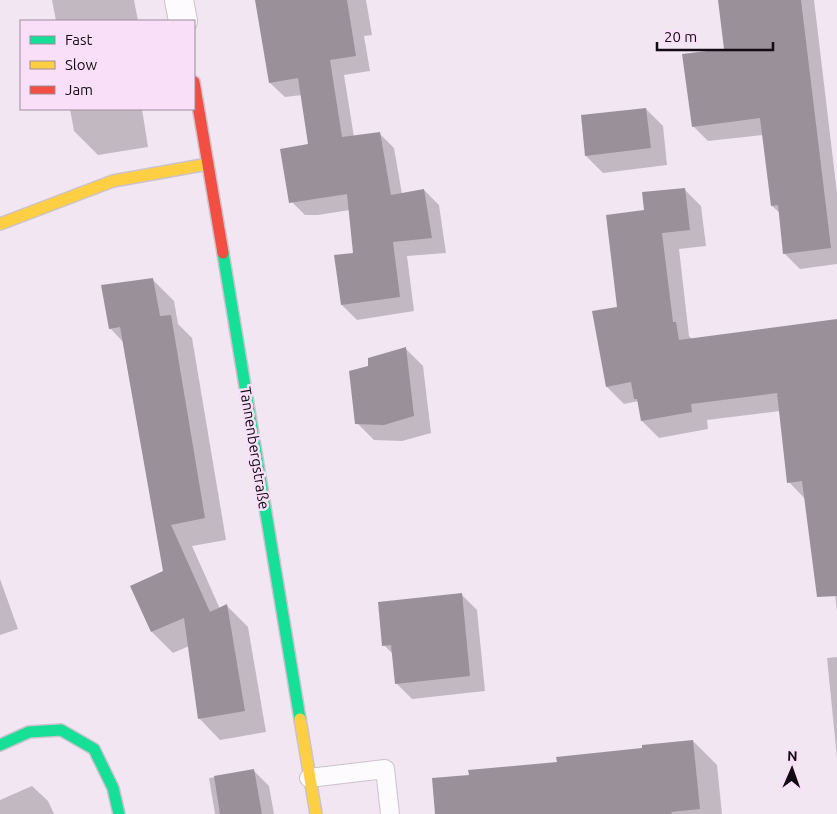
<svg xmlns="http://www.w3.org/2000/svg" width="837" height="814" viewBox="0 0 837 814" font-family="Ubuntu,sans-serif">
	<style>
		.shadow { fill: #0003 }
		.building { fill: #9a909a }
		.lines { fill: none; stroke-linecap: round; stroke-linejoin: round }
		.lane-casing { stroke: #ccc2cc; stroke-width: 20 }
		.street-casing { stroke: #ccc2cc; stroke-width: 30 }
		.fast-casing { stroke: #ccc2cc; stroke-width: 14 }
		.slow-casing { stroke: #ccc2cc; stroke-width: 14 }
		.jam-casing { stroke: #ccc2cc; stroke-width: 14 }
		.lane { stroke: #fdfbfd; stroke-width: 18 }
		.street { stroke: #fdfbfd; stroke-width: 28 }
		.fast { stroke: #16e098; stroke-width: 11 }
		.slow { stroke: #ffcf43; stroke-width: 11 }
		.jam { stroke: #f24e42; stroke-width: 11 }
		.labels { text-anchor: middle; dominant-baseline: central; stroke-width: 5; stroke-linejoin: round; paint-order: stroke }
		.street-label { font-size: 15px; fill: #130b13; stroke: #f9e0f8 }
	</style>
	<rect width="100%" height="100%" fill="#f3e6f3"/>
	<g class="shadow">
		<polygon points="52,0 134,0 138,21 56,21"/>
		<polygon points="257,0 366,0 372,35 364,36 370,71 344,75 354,137 379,133 394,148 402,194 424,190 439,205 446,253 407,256 414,311 357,320 342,305 354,254 350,210 318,215 305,215 290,200 310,145 302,95 285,97 270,83"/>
		<polygon points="719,0 814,0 837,193 837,264 800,269 784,253 780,213 772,206 763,135 708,141 693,126 726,50"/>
		<polygon points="70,109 142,109 148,147 98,155 74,131"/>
		<polygon points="646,109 663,126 667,165 603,173 586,156"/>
		<polygon points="684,189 701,206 706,246 679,249 689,336 692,339 837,320 837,612 834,583 806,500 789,482 780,411 707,420 708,429 659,438 642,421 639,401 624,404 607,387 619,308 645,211"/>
		<polygon points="152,279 174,301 178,324 192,338 226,540 192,546 220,609 227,606 248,627 266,732 220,740 199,718 189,646 173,653 152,632 164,572 123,342 110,328"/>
		<polygon points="406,349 423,366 431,433 402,441 374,440 357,423 370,367"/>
		<polygon points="0,579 18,629 0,635"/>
		<polygon points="461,594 477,610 485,691 412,699 396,683 394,655 384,645"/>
		<polygon points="837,657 837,758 827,658"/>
		<polygon points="693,741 717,765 722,814 436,814 470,776"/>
		<polygon points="254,771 269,786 274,814 215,814 209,778"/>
		<polygon points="32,786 48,801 54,814 0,814 0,800"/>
	</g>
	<g class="building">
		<polygon points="255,0 347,0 356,56 330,60 342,137 380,132 391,195 424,189 432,238 393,242 400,297 341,305 334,255 353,253 347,194 289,203 280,149 308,144 298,78 269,83"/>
		<polygon points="718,0 801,0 831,248 783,254 778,205 771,206 760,118 692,127 682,54 724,49"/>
		<polygon points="646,108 651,148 585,156 581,115"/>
		<polygon points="685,188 690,230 662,233 673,322 676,322 679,340 837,319 837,596 817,597 802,481 787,483 777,393 691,404 692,412 641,421 637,399 634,399 631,382 606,387 592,311 617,307 606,215 644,210 642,192"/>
		<polygon points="153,278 160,316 171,315 205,518 171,525 210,612 227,604 245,711 198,719 184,618 151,632 130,586 163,571 120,327 109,329 101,285"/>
		<polygon points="406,347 414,416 384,425 355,424 349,371 368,366 368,358"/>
		<polygon points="462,593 470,676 395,684 391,645 382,646 378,602"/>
		<polygon points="693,740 700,809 671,812 672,814 435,814 432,778 469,775 468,770 557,762 556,757 642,748 642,745"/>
		<polygon points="254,769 262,814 220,814 214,776"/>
	</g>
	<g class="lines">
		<defs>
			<polyline id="lane" points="309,778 385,769 390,814"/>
			<polyline id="street" points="179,0 183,21"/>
			<g id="fast">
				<polyline points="223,253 300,719"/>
				<polyline points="0,745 29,732 61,730 94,749 113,788 119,814"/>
			</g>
			<g id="slow">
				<polyline points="0,224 113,181 208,164"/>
				<polyline points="300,719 316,814"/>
			</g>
			<polyline id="jam" points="194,82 223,253"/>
		</defs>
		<use href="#lane" class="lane-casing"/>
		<use href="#street" class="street-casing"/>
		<use href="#fast" class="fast-casing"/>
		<use href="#slow" class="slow-casing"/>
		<use href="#jam" class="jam-casing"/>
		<use href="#lane" class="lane"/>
		<use href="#street" class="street"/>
		<use href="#fast" class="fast"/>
		<use href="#slow" class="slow"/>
		<use href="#jam" class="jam"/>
	</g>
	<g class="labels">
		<g class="street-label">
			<text transform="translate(255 448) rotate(81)">Tannenbergstraße</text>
		</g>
	</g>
	<rect x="20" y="20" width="175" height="90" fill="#f9e0f8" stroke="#9d8b9c"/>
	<rect x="30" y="36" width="25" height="8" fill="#16e098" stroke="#9d8b9c"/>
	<text x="65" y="45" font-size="15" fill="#130b13">Fast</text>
	<rect x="30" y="61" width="25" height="8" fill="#ffcf43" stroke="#9d8b9c"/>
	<text x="65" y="70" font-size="15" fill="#130b13">Slow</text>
	<rect x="30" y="86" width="25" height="8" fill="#f24e42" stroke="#9d8b9c"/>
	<text x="65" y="95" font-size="15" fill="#130b13">Jam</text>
	<g transform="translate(792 769) rotate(2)" stroke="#f9e0f8" stroke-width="4" paint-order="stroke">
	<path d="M0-4L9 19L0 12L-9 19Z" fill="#130b13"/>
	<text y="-8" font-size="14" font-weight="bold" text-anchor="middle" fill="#130b13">N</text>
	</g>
	<path d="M657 42v8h116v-8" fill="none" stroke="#130b13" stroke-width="2.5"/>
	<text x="664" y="42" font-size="15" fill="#130b13" stroke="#f9e0f8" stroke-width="4" paint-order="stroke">20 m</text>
</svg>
